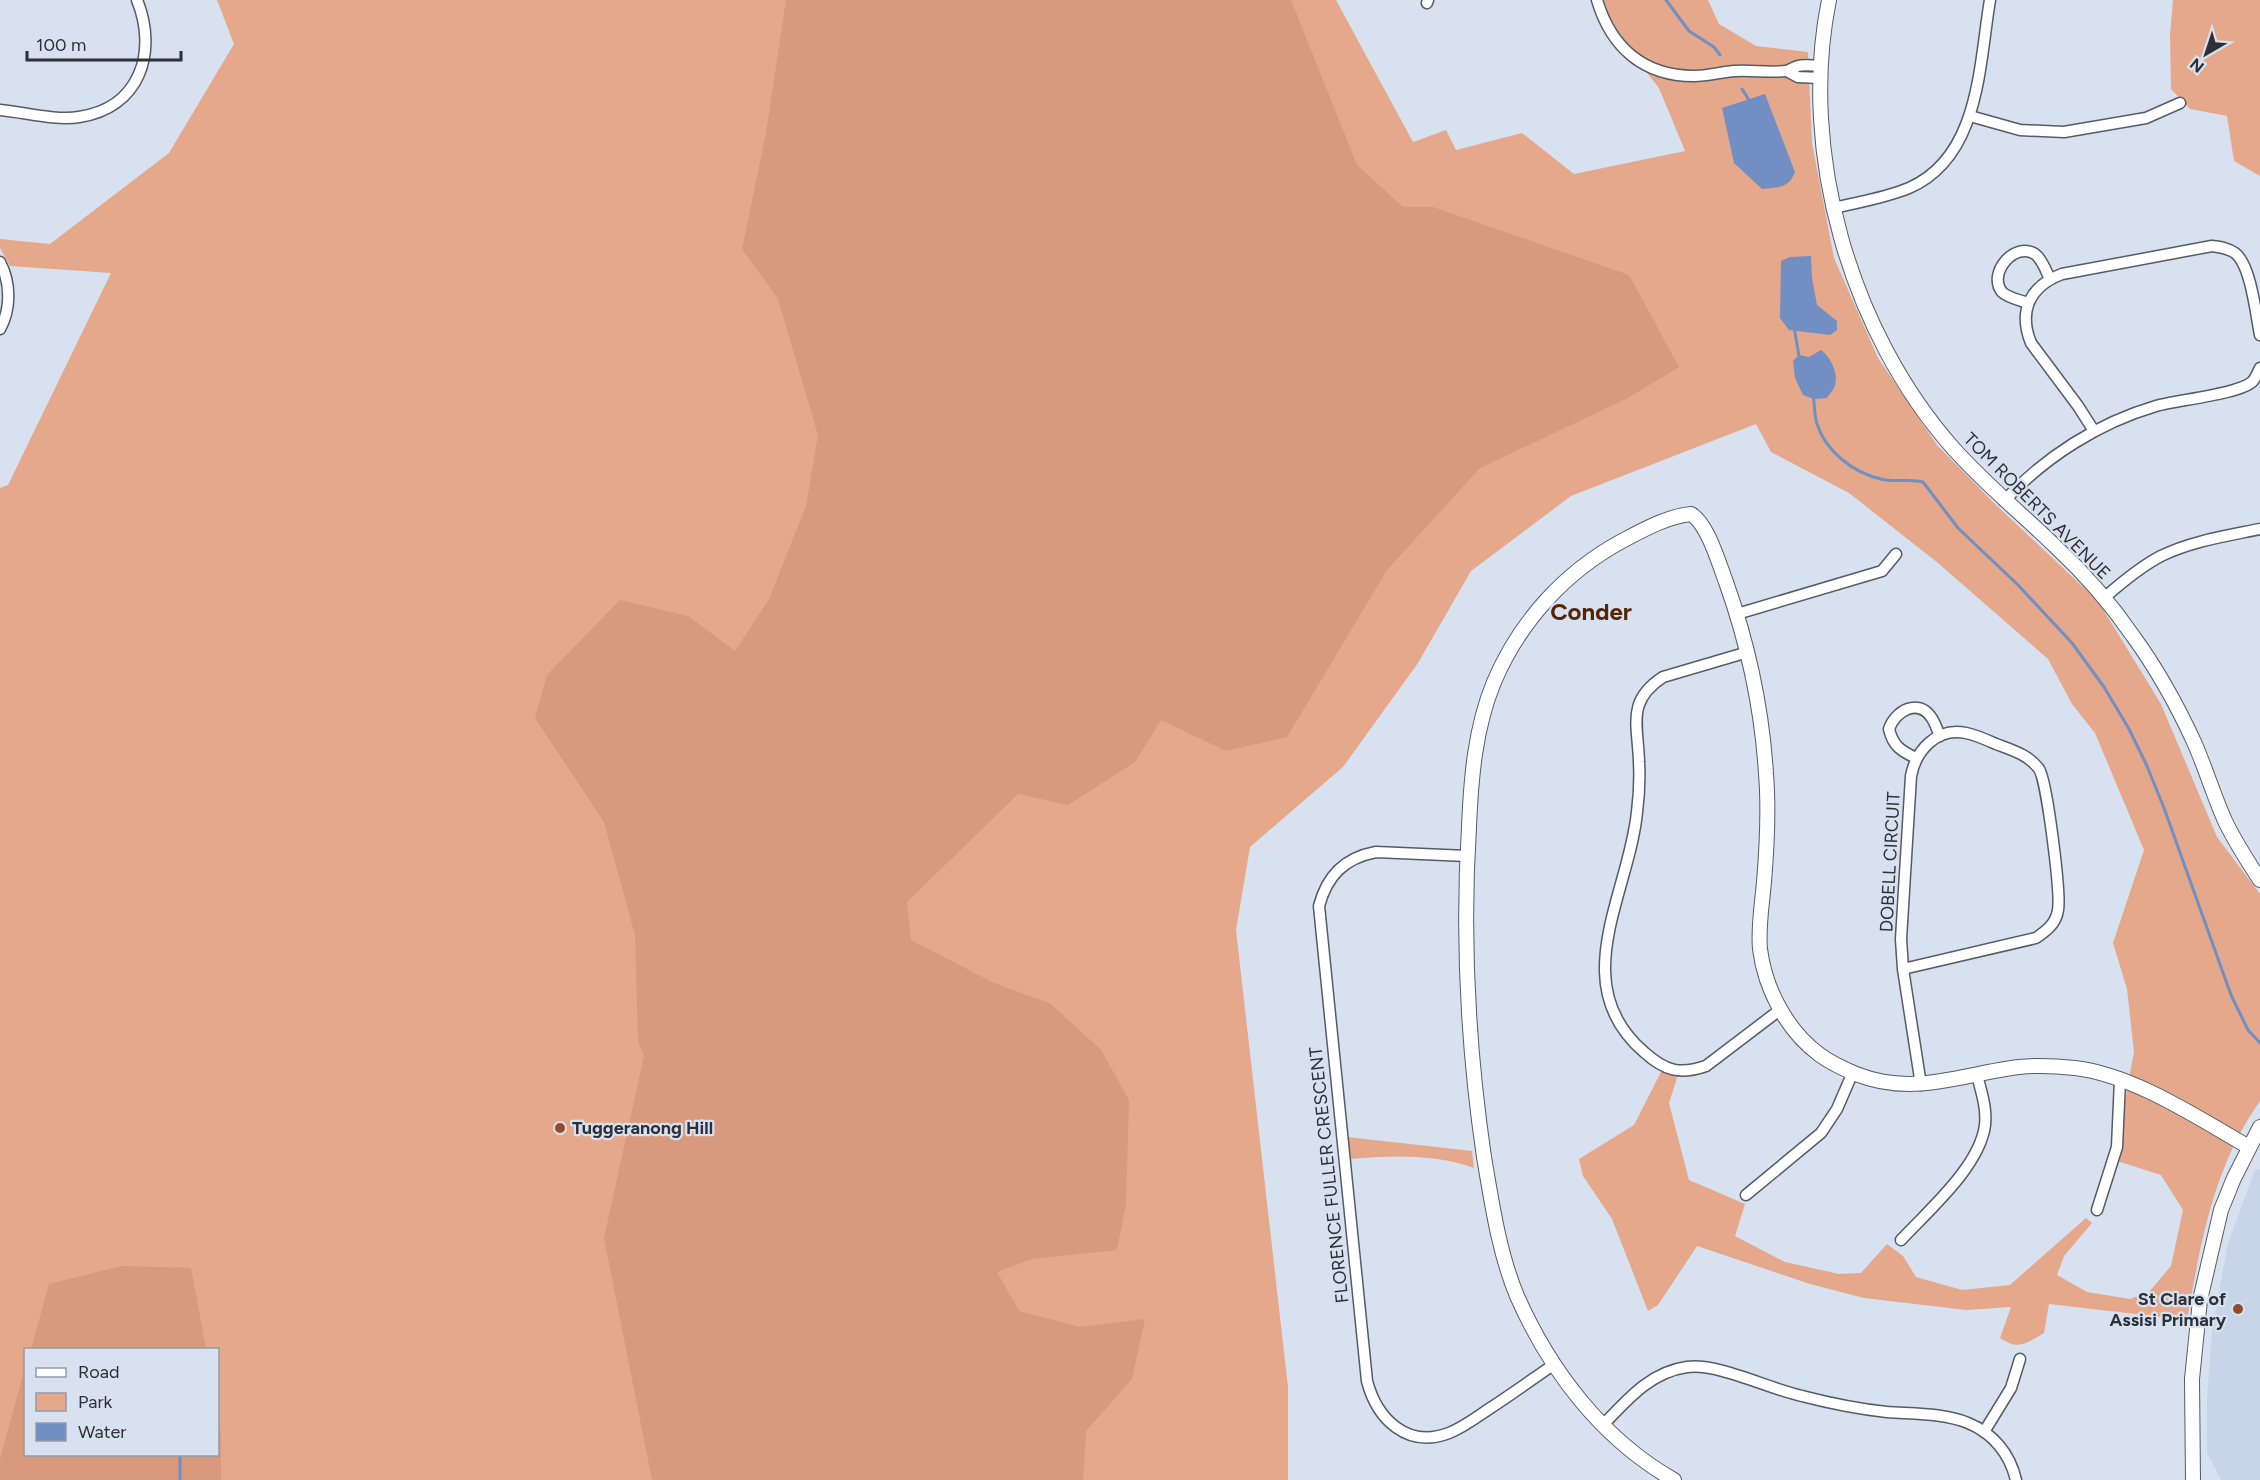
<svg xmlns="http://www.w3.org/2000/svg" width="2260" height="1480" viewBox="0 0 2260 1480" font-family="Figtree,sans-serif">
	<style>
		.built { fill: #c8d5e9 }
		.green { fill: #e5a88b; fill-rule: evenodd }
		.forest { fill: #d8997c }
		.water { fill: #718fc3 }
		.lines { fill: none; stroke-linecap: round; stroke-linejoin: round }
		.stream { stroke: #718fc3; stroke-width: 3 }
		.minor-casing { stroke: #545c68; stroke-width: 13 }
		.tertiary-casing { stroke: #545c68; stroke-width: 16 }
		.minor { stroke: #fff; stroke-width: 10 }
		.tertiary { stroke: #fff; stroke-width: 14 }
		.poi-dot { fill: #934c27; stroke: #d8e1f0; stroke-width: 2 }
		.labels { text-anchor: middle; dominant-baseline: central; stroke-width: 4.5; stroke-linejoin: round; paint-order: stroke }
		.street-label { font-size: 18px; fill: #2d3036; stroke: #d8e1f0 }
		.poi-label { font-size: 18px; font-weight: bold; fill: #2d3036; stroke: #d8e1f0; text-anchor: start }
		.district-label { font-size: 24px; font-weight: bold; fill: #55250a; stroke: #d8e1f0 }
	</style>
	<rect width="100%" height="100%" fill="#d8e1f0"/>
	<polygon class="built" points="2260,1169 2260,1480 2221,1480 2207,1453 2207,1400 2212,1330 2228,1243 2255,1170"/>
	<g class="green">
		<path d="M217,0H1336L1413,142L1446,130L1456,150L1522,133L1574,174L1685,151L1659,88L1614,31L1604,0H1708L1719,24L1756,46L1808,52L1812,143L1834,258L1878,358L1937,445L1994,503L2098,601L2161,704L2217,837L2260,894V1101C2213,1168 2201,1242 2187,1320L2049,1304L2044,1333C2026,1343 2020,1351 2000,1338L2011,1307L1966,1310L1864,1298L1810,1284L1697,1246L1658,1305L1648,1311L1612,1219L1583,1176L1579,1159L1634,1125L1662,1070L1677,1078L1669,1103L1689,1180L1745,1204L1735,1236L1785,1262L1839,1274L1861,1273L1887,1244L1903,1256L1916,1277L1962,1290L2010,1285L2086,1218L2092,1223L2064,1256L2057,1275L2087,1292L2130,1299L2149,1292L2171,1266L2183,1210L2161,1175L2114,1160L2134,1052L2127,989L2113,943L2144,850L2095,733L2072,704L2048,659L1938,563L1849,493L1771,452L1756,424L1571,496L1471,571L1418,663L1343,767L1250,847L1236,930L1288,1387V1480H0V488L8,485L111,273L10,266L0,248V239L50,244L169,153L234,44ZM26,1350H218V1454H26Z"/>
		<polygon points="2173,0 2260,0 2260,176 2234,161 2227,116 2190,109 2171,89 2170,35"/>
		<path d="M1347,1137L1472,1151L1474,1168C1436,1154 1391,1155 1351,1159Z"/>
	</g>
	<g class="forest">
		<polygon points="786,0 1291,0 1357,165 1403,207 1433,207 1629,275 1679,367 1626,399 1480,468 1387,570 1287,737 1226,751 1161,720 1135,762 1068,805 1018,794 907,902 911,940 994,983 1051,1004 1101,1050 1129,1100 1126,1204 1117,1250 1032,1259 997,1272 1019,1311 1080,1327 1145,1319 1132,1379 1086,1431 1083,1480 652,1480 604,1238 644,1056 638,1042 635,935 604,822 535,718 547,675 620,600 688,616 735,651 769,599 806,506 818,435 778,299 742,249 766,133"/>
		<polygon points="121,1266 191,1268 206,1349 31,1349 49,1284"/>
		<polygon points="25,1368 26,1454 218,1454 218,1418 221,1436 221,1480 0,1480 0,1459"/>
	</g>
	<g class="water">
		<path d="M1765,94L1795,172C1788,189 1779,187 1762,189L1734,163L1722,108Z"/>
		<polygon points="1811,256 1812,278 1817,305 1837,321 1837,330 1830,335 1789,330 1780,318 1781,261 1790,257"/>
		<path d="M1821,350C1830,356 1839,374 1835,385C1834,390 1829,394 1827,398L1814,399L1803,395L1795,378L1793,361L1799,355L1809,357Z"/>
	</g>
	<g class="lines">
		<g class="stream">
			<polyline points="1666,0 1689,31 1714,47 1720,55"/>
			<polyline points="1742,89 1749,100"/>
			<polyline points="1794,327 1799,356"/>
			<path d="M1813,396C1815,405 1814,415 1817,424C1826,452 1854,473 1881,479C1895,483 1910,478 1923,482L1958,528L2018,585L2072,643L2104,687L2129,729L2147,766L2164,808L2231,995L2248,1030L2260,1043"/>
			<polyline points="180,1480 180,1454"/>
		</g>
		<defs>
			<g id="minor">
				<path d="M1597,0C1611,47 1643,76 1694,76C1708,76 1721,72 1735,71C1752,70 1769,73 1786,71C1790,70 1794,67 1798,66C1805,64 1814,66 1821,66"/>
				<polyline points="1427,3 1428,0"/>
				<polyline points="1787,71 1798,77 1821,78"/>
				<path d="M0,110C23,112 56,121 79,117C140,108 158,52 137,0"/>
				<polyline points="1970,116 2020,130 2064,132 2146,118 2180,103"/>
				<path d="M1834,208C1859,202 1885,198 1909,188C1980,157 1979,65 1990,0"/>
				<path d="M0,262C11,283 11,309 0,329"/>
				<path d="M2028,303C2020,300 2008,298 2002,292C1987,273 2015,241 2035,254C2042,259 2046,271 2050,279"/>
				<path d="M2094,431L2078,406L2031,343C2018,311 2030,286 2062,274L2212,246C2220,247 2228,248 2235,253C2251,265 2256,315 2260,335"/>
				<path d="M2004,501C2045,457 2098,423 2156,406C2176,400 2241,394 2253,381C2256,377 2258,372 2260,368"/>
				<path d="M2104,598C2121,583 2140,567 2161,556C2192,541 2226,536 2260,529"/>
				<polyline points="1737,614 1882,571 1896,554"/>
				<path d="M1748,652L1663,677C1626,701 1638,725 1639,762C1640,779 1639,796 1637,812C1629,894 1565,984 1644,1052C1665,1071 1680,1075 1706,1066L1781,1009"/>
				<path d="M1916,758C1901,751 1893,746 1889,729C1895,711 1918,698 1931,717C1935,722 1937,730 1940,736"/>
				<path d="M1467,856L1376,852C1344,858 1327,876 1319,906L1367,1381C1377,1419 1407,1449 1449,1433C1464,1427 1478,1416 1492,1407C1513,1393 1533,1379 1553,1365"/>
				<path d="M1903,969L1901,939L1911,776C1916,750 1937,727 1966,733C1976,735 1987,740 1996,744C2012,750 2029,755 2039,769C2047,781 2061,894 2058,910C2056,924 2046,931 2036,938L1903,969L1921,1085"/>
				<polyline points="1746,1195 1821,1133 1837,1109 1853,1072"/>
				<polyline points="2097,1210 2117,1147 2120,1080"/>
				<path d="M1901,1240C1929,1210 1980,1166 1985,1125C1987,1108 1981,1091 1977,1075"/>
				<path d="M1603,1425C1627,1400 1650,1372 1687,1367C1719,1363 1769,1389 1802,1396C1829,1403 1858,1409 1887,1412C1913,1414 1944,1413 1968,1423C1993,1433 2010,1454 2016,1480"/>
				<polyline points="1984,1432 2011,1388 2020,1359"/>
			</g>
			<g id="tertiary">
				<path d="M1829,0C1798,152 1851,333 1953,448C1985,484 2022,514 2056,547C2085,574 2111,604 2133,636C2157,669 2177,705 2194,742C2206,769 2214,797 2226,823C2236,843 2248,862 2260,880"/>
				<path d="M1674,1480C1602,1439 1550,1371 1517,1296C1499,1253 1492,1204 1484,1157C1468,1048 1462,938 1469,827C1471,778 1475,728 1494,682C1520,621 1565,572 1622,541C1643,530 1668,516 1691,514C1708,524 1719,564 1726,582C1748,644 1762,708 1766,774C1769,810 1767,846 1764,882C1762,905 1758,927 1760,949C1765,989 1787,1031 1820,1055C1831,1063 1844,1069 1856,1074C1914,1097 1961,1074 2019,1067C2037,1065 2057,1066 2075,1068C2134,1075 2198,1118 2249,1147"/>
				<polyline points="2193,1480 2192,1379 2200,1300 2221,1210 2234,1178 2260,1127"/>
			</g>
		</defs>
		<use href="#minor" class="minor-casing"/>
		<use href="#tertiary" class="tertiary-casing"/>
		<use href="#minor" class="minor"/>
		<use href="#tertiary" class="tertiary"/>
	</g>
	<g class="poi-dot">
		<circle cx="560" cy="1128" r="6"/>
		<circle cx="2238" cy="1309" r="6"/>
	</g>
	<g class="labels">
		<g class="street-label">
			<text transform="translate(2037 506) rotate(45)">TOM ROBERTS AVENUE</text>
			<text transform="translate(1890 862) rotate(-87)">DOBELL CIRCUIT</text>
			<text transform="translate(1329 1175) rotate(-96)">FLORENCE FULLER CRESCENT</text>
		</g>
		<g class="poi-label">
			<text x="572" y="1128">Tuggeranong Hill</text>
			<text x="2226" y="1299" text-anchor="end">St Clare of<tspan x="2226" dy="21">Assisi Primary</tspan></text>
		</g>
		<g class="district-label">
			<text x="1591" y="611">Conder</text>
		</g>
	</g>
	<rect x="24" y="1348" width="195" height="108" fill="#d8e1f0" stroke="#949aa6" stroke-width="1.5"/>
	<rect x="36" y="1368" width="30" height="9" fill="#ffffff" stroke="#949aa6" stroke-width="1.5"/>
	<text x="78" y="1378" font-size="18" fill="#2d3036">Road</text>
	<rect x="36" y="1393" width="30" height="18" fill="#e5a88b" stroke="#949aa6" stroke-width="1.5"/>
	<text x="78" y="1408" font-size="18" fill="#2d3036">Park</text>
	<rect x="36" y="1423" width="30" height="18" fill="#718fc3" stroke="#949aa6" stroke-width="1.5"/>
	<text x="78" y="1438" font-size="18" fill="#2d3036">Water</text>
	<g transform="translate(2206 54) rotate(219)" stroke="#d8e1f0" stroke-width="4.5" paint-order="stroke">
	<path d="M0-4.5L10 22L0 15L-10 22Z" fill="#2d3036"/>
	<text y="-9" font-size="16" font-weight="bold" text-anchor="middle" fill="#2d3036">N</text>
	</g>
	<path d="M27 51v9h154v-9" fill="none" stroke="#2d3036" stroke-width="3"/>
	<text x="36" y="51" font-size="18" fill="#2d3036" stroke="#d8e1f0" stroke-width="4.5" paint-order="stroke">100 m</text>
</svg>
